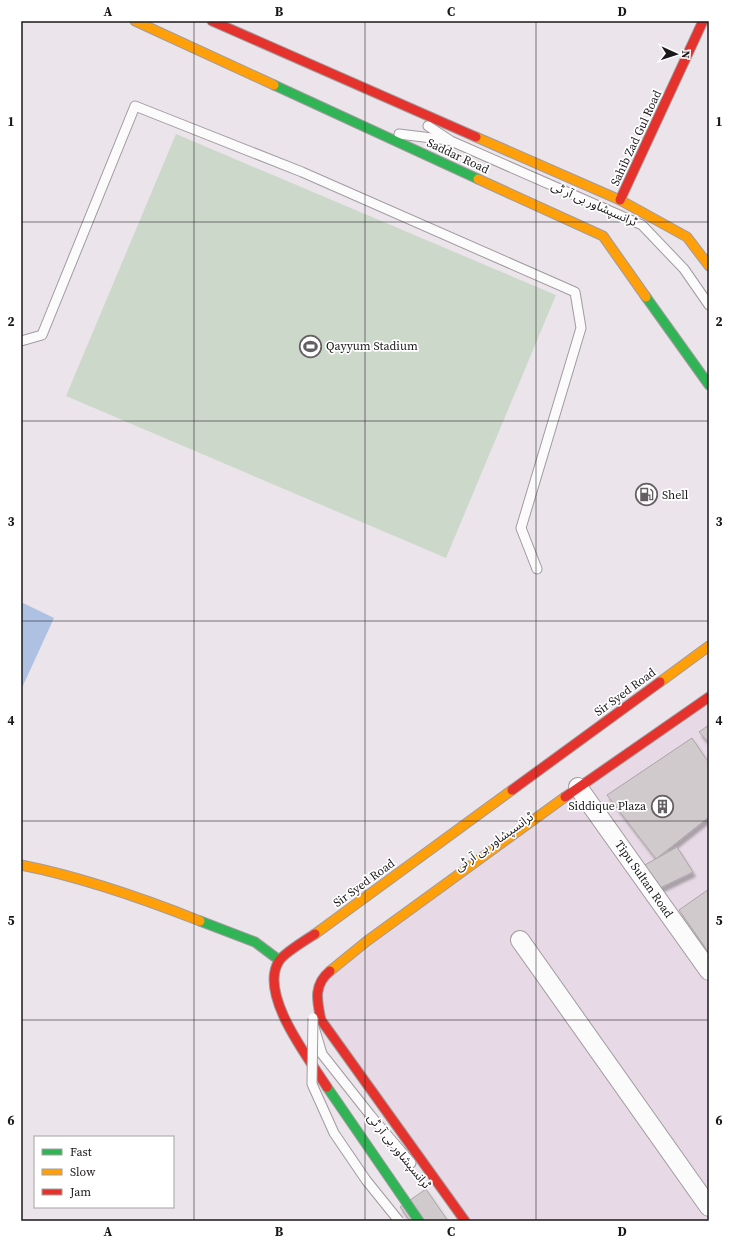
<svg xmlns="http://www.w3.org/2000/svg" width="730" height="1242" viewBox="0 0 730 1242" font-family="'Source Serif 4','Noto Sans Arabic',serif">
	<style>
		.built { fill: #e7dae6 }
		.green { fill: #ccd8c9 }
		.water { fill: #aec1e3 }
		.building { fill: #d0cacc; stroke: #aba5a7; filter: url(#shadow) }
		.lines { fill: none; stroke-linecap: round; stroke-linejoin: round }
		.lane-casing { stroke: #a09b9f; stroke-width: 11 }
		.street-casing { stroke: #a09b9f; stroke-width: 20 }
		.fast-casing { stroke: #a09b9f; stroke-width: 11 }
		.slow-casing { stroke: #a09b9f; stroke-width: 11 }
		.jam-casing { stroke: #a09b9f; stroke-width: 11 }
		.lane { stroke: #fcfbfc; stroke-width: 9 }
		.street { stroke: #fcfbfc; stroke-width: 18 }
		.fast { stroke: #30b455; stroke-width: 9 }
		.slow { stroke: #ff9f0a; stroke-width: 9 }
		.jam { stroke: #e5322d; stroke-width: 9 }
		.lane-bridge-casing { stroke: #a09b9f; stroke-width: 11; stroke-linecap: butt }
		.lane-bridge { stroke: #fcfbfc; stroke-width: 9 }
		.grid { fill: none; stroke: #1b171a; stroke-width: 1; stroke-opacity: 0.55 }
		.labels { text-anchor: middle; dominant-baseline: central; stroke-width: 3.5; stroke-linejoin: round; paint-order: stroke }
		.street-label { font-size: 12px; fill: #1b171a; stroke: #fff }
		.poi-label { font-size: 12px; fill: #1b171a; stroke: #fff; text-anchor: start }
		.neatline { fill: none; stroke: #1b171a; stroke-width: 1.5 }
		.grid-label { font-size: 13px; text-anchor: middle; font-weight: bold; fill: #1b171a }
	</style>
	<defs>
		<filter id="shadow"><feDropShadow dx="2.5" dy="4.5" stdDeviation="1" flood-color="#0004"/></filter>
	</defs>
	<rect width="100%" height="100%" fill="#ebe5eb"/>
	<polygon class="built" points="709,701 709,1221 465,1221 321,1020 322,977"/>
	<polygon class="green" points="176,134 556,295 446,558 66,396"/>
	<polygon class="water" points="21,602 54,618 21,690"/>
	<g class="building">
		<polygon points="709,725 709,743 699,732"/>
		<polygon points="692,738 709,763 709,817 656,859 607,795"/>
		<polygon points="677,847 693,872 658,889 643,866"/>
		<polygon points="709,889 709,953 679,910"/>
		<polygon points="426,1189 448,1221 410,1221 400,1207"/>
	</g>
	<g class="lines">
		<defs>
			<g id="lane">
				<polyline points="428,126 451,141 642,225 684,269 709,305"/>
				<polyline points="399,134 448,140"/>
				<polyline points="21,341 42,335 135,106 302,172 575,292 581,328 521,528 537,569"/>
				<polyline points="314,1027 322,1054 371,1116 411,1163"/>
			</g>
			<g id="street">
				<polyline points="578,787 709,971"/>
				<polyline points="520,940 709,1207"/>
			</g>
			<g id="fast">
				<polyline points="274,85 478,179"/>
				<polyline points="646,297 709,385"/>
				<polyline points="200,921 255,942 279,960"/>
				<polyline points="327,1087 419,1221"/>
			</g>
			<g id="slow">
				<polyline points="135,21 274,85"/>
				<polyline points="476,137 620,200 687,237 709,266"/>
				<polyline points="478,179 603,236 646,297"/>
				<polyline points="660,682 709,646"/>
				<path d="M21,865C82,877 142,898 200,921"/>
				<polyline points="315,934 512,790"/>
				<polyline points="330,971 367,941 565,797"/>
			</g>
			<g id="jam">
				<polyline points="212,21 476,137"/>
				<polyline points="620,200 703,21"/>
				<polyline points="512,790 660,682"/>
				<polyline points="565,797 709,697"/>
				<path d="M315,934C307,939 283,954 279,961C258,994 309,1059 327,1087"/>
				<path d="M330,971C313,985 317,1001 321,1020L465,1221"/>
			</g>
		</defs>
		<use href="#lane" class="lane-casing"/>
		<use href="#street" class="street-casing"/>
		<use href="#fast" class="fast-casing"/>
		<use href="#slow" class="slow-casing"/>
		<use href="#jam" class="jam-casing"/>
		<use href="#lane" class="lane"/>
		<use href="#street" class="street"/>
		<use href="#fast" class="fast"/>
		<use href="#slow" class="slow"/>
		<use href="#jam" class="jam"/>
		<defs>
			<polyline id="lane-bridge" points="313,1018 312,1084 334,1133 366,1180 399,1221"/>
		</defs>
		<use href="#lane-bridge" class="lane-bridge-casing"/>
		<use href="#lane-bridge" class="lane-bridge"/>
	</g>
	<path class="grid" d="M194,21V1221M365,21V1221M536,21V1221M21,222H709M21,421H709M21,621H709M21,821H709M21,1020H709"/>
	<defs>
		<symbol id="stadium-ring" viewBox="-11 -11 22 22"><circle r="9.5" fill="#fff" stroke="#645f63" stroke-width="1.5"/><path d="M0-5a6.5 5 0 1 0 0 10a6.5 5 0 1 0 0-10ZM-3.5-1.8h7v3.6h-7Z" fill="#645f63"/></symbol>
		<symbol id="fuel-ring" viewBox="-11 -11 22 22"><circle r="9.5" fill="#fff" stroke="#645f63" stroke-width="1.5"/><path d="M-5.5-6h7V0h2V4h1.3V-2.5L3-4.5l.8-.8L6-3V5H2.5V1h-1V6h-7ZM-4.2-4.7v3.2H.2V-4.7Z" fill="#645f63"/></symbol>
		<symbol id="building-ring" viewBox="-11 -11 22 22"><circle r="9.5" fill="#fff" stroke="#645f63" stroke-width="1.5"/><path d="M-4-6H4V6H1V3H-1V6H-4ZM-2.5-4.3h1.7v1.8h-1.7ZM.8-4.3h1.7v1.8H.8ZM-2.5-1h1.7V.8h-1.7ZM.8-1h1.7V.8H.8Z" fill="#645f63"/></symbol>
	</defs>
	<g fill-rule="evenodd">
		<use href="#stadium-ring" x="298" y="334" width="25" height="25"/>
		<use href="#fuel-ring" x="634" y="482" width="25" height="25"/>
		<use href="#building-ring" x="650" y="794" width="25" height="25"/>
	</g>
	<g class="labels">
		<g class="street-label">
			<text transform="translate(636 138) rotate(-65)">Sahib Zad Gul Road</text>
			<text transform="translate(458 156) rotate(25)">Saddar Road</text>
			<text transform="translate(594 204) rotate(24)">ٹرانسپشاور بی آر ٹی</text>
			<text transform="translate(625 692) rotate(-36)">Sir Syed Road</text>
			<text transform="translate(494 842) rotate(-35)">ٹرانسپشاور بی آر ٹی</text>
			<text transform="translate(644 879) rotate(55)">Tipu Sultan Road</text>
			<text transform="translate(364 883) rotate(-36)">Sir Syed Road</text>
			<text transform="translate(399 1151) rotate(51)">ٹرانسپشاور بی آر ٹی</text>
		</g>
		<g class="poi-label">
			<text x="326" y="346">Qayyum Stadium</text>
			<text x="662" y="495">Shell</text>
			<text x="646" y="806" text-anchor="end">Siddique Plaza</text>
		</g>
	</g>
	<rect width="730" height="1242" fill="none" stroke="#ffffff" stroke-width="44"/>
	<rect x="34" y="1136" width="140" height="72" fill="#ffffff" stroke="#a4a2a3"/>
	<rect x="42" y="1149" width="20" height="6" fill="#30b455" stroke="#a4a2a3"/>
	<text x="70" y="1156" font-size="12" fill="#1b171a">Fast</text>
	<rect x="42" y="1169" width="20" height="6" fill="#ff9f0a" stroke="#a4a2a3"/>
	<text x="70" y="1176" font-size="12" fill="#1b171a">Slow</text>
	<rect x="42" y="1189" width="20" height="6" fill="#e5322d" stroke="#a4a2a3"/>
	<text x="70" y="1196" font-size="12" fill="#1b171a">Jam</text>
	<g transform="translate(676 54) rotate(93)" stroke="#ffffff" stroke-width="3" paint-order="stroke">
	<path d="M0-3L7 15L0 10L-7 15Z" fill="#1b171a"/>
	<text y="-6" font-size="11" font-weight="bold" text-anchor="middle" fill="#1b171a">N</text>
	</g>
	<rect x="22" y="22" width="686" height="1198" class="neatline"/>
	<g class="grid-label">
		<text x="108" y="16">A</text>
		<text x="279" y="16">B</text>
		<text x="451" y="16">C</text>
		<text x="622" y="16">D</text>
		<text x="11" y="126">1</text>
		<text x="719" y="126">1</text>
		<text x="11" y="326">2</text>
		<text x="719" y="326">2</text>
		<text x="11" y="526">3</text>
		<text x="719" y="526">3</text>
		<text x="11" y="725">4</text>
		<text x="719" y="725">4</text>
		<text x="11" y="925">5</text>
		<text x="719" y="925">5</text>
		<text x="11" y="1125">6</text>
		<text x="719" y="1125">6</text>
		<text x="108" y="1236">A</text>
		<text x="279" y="1236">B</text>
		<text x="451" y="1236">C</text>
		<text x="622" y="1236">D</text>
	</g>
</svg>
